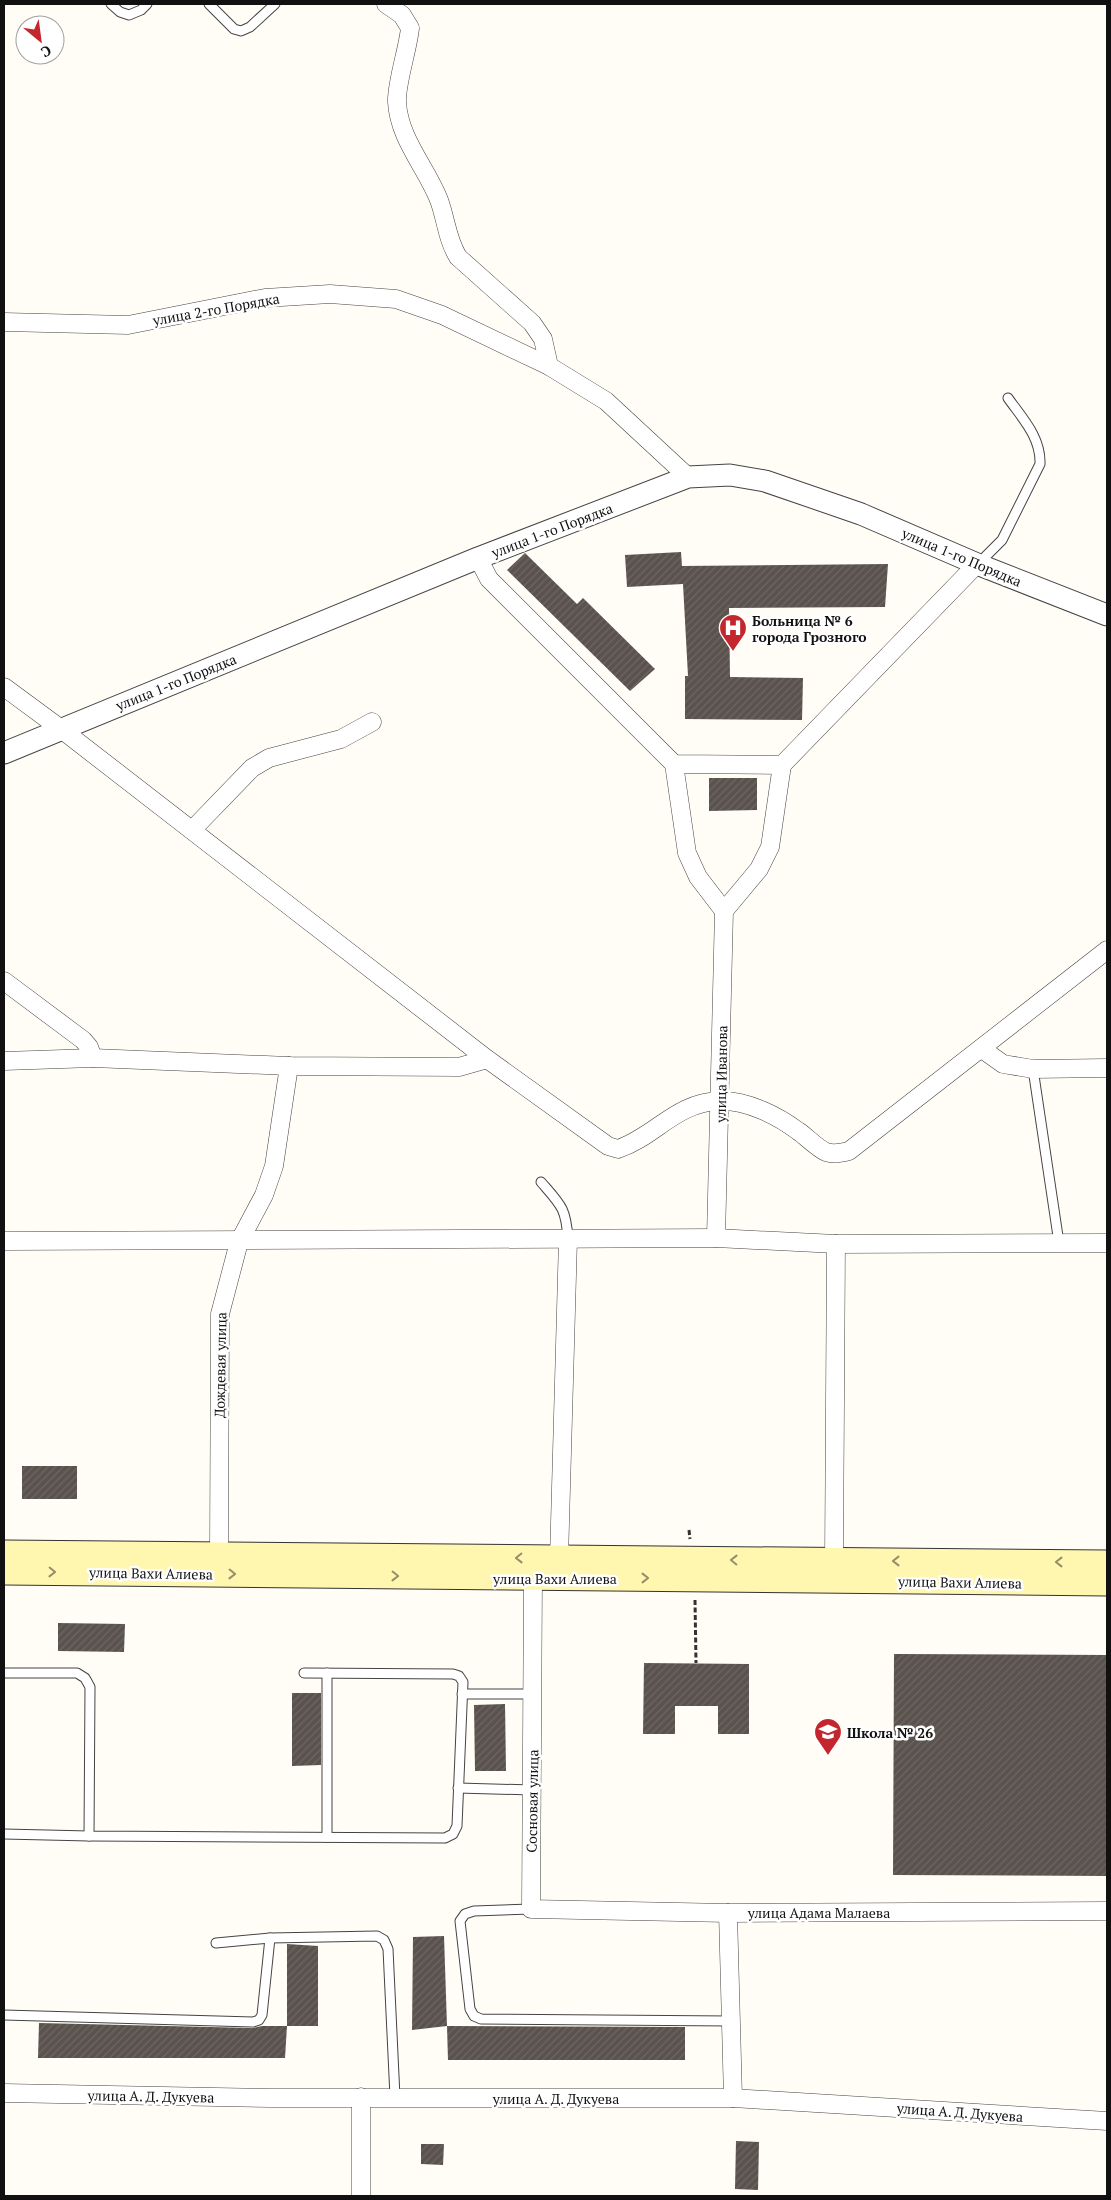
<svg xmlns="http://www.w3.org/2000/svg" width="1111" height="2200" viewBox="0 0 1111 2200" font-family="'PT Serif',serif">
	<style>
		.building { fill: url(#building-hatch) }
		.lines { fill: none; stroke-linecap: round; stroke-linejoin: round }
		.service-casing { stroke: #444; stroke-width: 11 }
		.minor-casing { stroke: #444; stroke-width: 19 }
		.tertiary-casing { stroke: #444; stroke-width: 23 }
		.secondary-casing { stroke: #333; stroke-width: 27 }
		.path { stroke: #333; stroke-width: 3; stroke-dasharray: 5 2.5; stroke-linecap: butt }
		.service { stroke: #fff; stroke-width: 9 }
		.minor { stroke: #fff; stroke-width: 18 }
		.tertiary { stroke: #fff; stroke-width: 21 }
		.secondary { stroke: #fff6b0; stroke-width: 25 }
		.oneway { stroke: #948f68 }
		.labels { text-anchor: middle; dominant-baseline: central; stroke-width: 5; stroke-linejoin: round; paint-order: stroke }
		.street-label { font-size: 14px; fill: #111; stroke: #fff }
		.poi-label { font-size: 14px; font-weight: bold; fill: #111; stroke: #fff; text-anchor: start }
	</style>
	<defs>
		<pattern id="building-hatch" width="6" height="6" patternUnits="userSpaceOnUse" patternTransform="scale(1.25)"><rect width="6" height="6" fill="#5a524d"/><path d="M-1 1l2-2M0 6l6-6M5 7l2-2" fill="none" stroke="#6d6662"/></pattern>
	</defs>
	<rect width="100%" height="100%" fill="#fffdf5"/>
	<g class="building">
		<polygon points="681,552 682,566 888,564 885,607 729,608 730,677 803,678 802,720 685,719 685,676 688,676 683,584 627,587 625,555"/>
		<polygon points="525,553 577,604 583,598 655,669 630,691 507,570"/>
		<polygon points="709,778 757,778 757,810 709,811"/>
		<rect x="22" y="1466" width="55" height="33"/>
		<polygon points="58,1623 125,1624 124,1652 58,1651"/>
		<polygon points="894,1654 1107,1655 1107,1876 893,1875"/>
		<polygon points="644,1663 749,1664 749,1734 718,1734 718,1706 675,1706 675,1734 643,1734"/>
		<polygon points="292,1693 321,1693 321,1765 292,1766"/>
		<polygon points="505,1704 506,1771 475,1771 474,1705"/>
		<polygon points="444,1936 447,2026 412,2030 413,1937"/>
		<polygon points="287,1944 318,1946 318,2026 287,2026"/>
		<polygon points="39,2023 253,2028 262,2026 287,2026 285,2058 38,2058"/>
		<polygon points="447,2026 685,2027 685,2060 448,2060"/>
		<polygon points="736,2141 759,2142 758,2190 735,2189"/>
		<polygon points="421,2144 444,2144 443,2165 421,2164"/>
	</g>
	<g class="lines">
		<defs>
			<g id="service">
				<polyline points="111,4 120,12 129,15 141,10 147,4"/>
				<polyline points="209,4 234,29 241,31 250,27 275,4"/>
				<path d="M978,564L1002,540L1040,464C1041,437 1022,418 1008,398"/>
				<polyline points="1033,1069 1059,1243"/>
				<path d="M541,1182C561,1205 566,1208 568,1239"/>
				<polyline points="4,1673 77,1673 85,1678 90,1687 89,1836 445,1838 453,1834 457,1826 463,1682 459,1676 453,1674 304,1673"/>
				<polyline points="462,1694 533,1694"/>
				<polyline points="458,1788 532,1790"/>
				<polyline points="4,1834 89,1836"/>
				<polyline points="327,1837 327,1673"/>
				<polyline points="531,1909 474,1911 465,1914 460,1921 470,2009 474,2016 481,2019 730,2021"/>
				<polyline points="216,1943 270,1938 377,1936 384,1940 388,1949 395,2097"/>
				<polyline points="4,2015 253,2022 259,2020 262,2015 270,1938"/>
			</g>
			<g id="minor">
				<path d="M386,4L402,15L410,28C408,49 396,84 397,102C399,139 426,167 439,200C446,219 447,239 458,257L532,323L543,339L549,366"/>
				<polyline points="4,322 128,325 265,298 330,294 396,299 442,315 549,366 606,401 688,477"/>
				<polyline points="478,558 489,579 674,764 782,765 977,564"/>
				<path d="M4,687L61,729L487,1059L608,1146L618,1149C656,1136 676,1102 720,1101C747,1100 778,1116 798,1131C807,1137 817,1148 826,1152C834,1155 841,1153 849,1151L1107,950"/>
				<polyline points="674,764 687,853 698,877 724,911"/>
				<polyline points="192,830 252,768 269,758 341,739 372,722"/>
				<polyline points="4,981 83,1040 89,1047 93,1058"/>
				<polyline points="982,1049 1003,1064 1033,1069 1107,1068"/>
				<polyline points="4,1061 93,1058 289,1066 459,1067 487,1059"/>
				<polyline points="716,1238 724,911 759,869 770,847 782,765"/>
				<polyline points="4,1241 716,1238 836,1244 1107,1243"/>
				<polyline points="219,1555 220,1314 239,1242 264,1195 274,1166 289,1066"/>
				<polyline points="559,1559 568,1239"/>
				<polyline points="834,1561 836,1244"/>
				<polyline points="533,1578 531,1909 728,1913 1107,1911"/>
				<polyline points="728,1913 733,2098"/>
				<polyline points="4,2093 271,2098 733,2098 1107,2121"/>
				<polyline points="361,2196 361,2097"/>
			</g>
			<polyline id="tertiary" points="4,753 478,558 688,477 730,475 765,481 861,514 977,564 1107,615"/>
			<g id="secondary">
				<polyline points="4,1553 1107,1563"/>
				<polyline points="4,1572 1107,1583"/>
			</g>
		</defs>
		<use href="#service" class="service-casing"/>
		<use href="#minor" class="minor-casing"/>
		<use href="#tertiary" class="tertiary-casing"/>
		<use href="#secondary" class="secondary-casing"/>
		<g class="path">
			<polyline points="689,1530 690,1539"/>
			<polyline points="695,1600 696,1663"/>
		</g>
		<use href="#service" class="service"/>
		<use href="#minor" class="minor"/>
		<use href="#tertiary" class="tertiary"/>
		<use href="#secondary" class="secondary"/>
	</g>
	<defs><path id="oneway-chevron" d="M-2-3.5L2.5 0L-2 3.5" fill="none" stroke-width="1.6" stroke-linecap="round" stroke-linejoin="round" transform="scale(1.25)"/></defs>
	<g class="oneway">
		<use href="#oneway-chevron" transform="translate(519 1558) rotate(179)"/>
		<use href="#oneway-chevron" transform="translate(734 1560) rotate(-179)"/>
		<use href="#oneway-chevron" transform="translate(896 1561) rotate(-180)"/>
		<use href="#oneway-chevron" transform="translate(1059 1562) rotate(-180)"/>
		<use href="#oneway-chevron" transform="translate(52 1572) rotate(1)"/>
		<use href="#oneway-chevron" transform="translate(232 1574) rotate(1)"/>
		<use href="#oneway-chevron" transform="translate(395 1576) rotate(1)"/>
		<use href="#oneway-chevron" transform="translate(645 1578)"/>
	</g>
	<defs>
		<symbol id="hospital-pin" viewBox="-11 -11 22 30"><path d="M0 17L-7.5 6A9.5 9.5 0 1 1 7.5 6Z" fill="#c4262e" stroke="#fff"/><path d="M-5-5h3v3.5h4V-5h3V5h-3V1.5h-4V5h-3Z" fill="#fff"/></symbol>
		<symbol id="school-pin" viewBox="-11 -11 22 30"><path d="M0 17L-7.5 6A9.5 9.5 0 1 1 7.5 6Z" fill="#c4262e" stroke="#fff"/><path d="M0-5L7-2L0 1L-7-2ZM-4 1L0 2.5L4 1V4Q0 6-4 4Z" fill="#fff"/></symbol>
	</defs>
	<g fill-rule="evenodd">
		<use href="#hospital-pin" x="717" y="612" width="32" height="43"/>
		<use href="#school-pin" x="812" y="1716" width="32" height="43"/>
	</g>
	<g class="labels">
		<g class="street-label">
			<text transform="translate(216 309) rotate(-10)">улица 2-го Порядка</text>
			<text transform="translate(552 530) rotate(-21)">улица 1-го Порядка</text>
			<text transform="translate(962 557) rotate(23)">улица 1-го Порядка</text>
			<text transform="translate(176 682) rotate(-22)">улица 1-го Порядка</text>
			<text transform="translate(721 1074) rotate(-89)">улица Иванова</text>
			<text transform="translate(220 1365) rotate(-89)">Дождевая улица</text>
			<text transform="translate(151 1573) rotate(1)">улица Вахи Алиева</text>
			<text x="555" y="1578">улица Вахи Алиева</text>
			<text transform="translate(960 1582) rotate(1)">улица Вахи Алиева</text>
			<text transform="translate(532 1801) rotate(-89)">Сосновая улица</text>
			<text x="819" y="1912">улица Адама Малаева</text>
			<text transform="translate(151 2096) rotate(1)">улица А. Д. Дукуева</text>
			<text x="556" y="2098">улица А. Д. Дукуева</text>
			<text transform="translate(960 2112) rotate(4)">улица А. Д. Дукуева</text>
		</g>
		<g class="poi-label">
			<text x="752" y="620">Больница № 6<tspan x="752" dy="16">города Грозного</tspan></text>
			<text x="847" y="1732">Школа № 26</text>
		</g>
	</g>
	<rect width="1111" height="2200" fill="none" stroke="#111111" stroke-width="10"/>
	<g transform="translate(40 40) rotate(151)"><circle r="24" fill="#ffffff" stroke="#a0a0a0"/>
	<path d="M0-4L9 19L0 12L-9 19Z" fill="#c4262e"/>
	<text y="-8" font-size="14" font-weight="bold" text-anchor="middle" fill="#111111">С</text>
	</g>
</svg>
